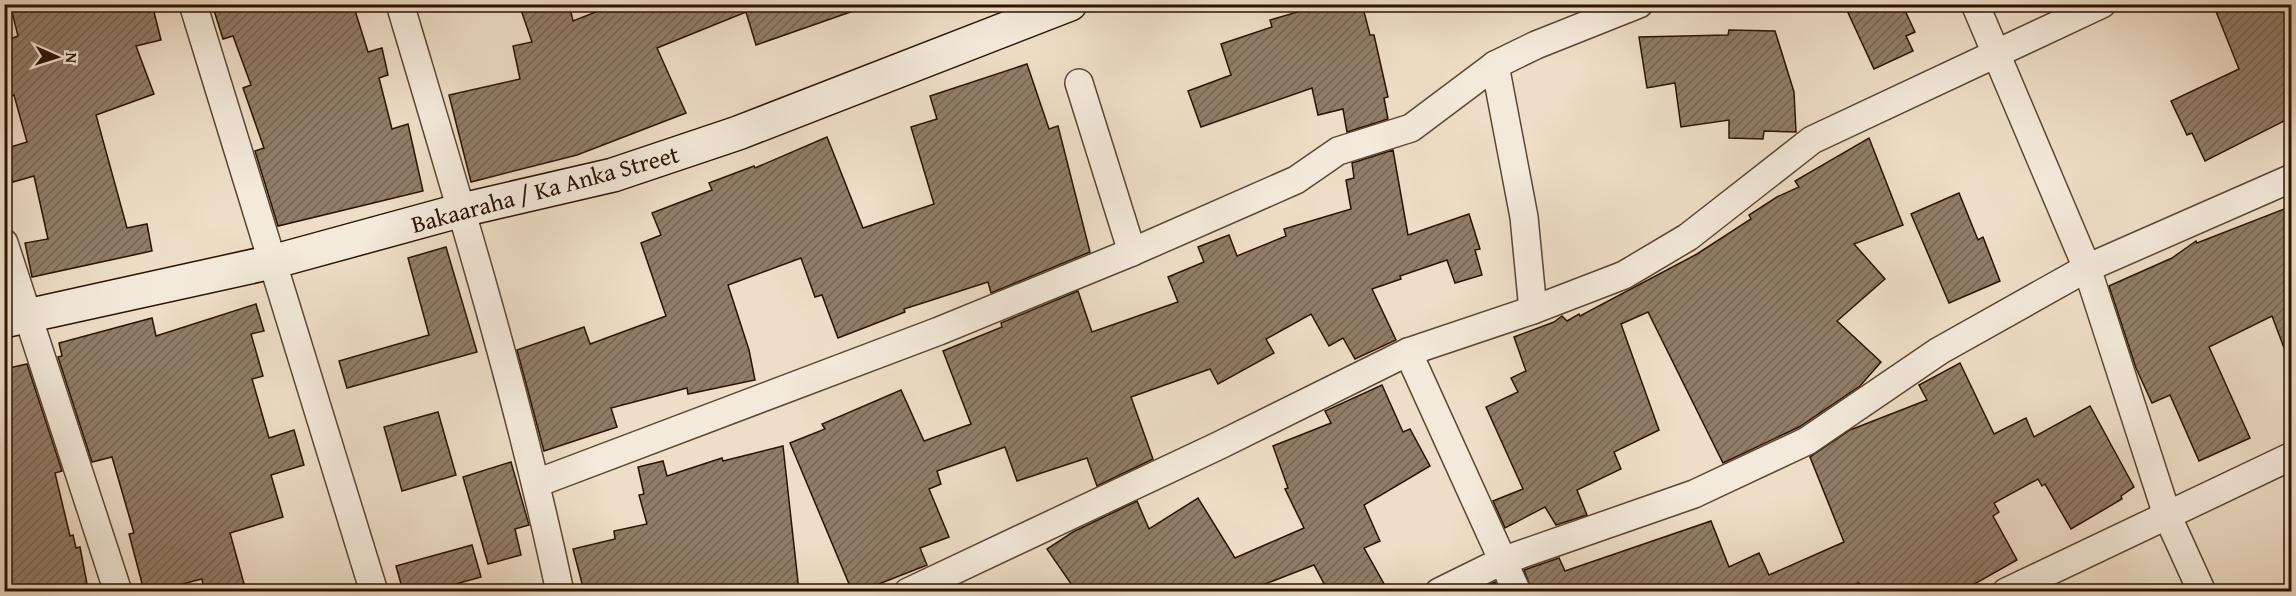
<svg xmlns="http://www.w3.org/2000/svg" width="2296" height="596" viewBox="0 0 2296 596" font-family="'Gentium Book Plus',serif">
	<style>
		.building { fill: url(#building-hatch); stroke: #2a1401; stroke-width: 1.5 }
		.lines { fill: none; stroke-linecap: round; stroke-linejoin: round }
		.street-casing { stroke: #5b4632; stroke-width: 30 }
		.secondary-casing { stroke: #2a1401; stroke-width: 36 }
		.street { stroke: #f4eadb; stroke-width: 27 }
		.secondary { stroke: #f4eadb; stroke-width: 33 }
		.labels { text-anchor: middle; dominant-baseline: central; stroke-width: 4.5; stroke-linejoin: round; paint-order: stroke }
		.street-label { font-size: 24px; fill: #2a1401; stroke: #f4eadb }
	</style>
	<defs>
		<pattern id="building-hatch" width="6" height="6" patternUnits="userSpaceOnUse" patternTransform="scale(1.5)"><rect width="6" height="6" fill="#907d68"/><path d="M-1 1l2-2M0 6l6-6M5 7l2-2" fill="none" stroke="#766553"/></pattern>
	</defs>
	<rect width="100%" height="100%" fill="#eedec7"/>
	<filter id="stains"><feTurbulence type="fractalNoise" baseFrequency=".00333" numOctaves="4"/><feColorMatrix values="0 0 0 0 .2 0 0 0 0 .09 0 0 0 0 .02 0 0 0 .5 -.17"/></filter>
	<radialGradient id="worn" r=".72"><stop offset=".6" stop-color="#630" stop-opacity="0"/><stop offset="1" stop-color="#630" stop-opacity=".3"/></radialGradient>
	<g class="building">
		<polygon points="10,4 152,4 161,40 136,46 154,94 96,115 127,228 147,224 152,251 32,277 25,243 48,239 34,176 13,182 4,154 4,149 27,142 14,95 9,97 4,83 4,41 18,36"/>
		<polygon points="212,4 353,4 368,52 382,48 388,75 379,78 392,129 408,124 423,191 278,226 255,151 264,148 243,88 251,85 233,36 223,39"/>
		<polygon points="519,4 569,4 573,21 616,4 861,4 862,8 756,45 746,12 657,48 686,113 577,155 471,182 449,95 520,79 513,46 532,42"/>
		<polygon points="1325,4 1362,4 1370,35 1374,35 1388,97 1384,98 1388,119 1347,132 1343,109 1318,115 1312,88 1201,127 1188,91 1231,75 1221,44 1272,27 1270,20"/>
		<polygon points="1844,4 1902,4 1915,32 1906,36 1913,51 1874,69"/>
		<polygon points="2213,4 2292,4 2292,117 2205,161 2192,133 2187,135 2171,101 2239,69"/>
		<polygon points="1729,30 1775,31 1794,92 1796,132 1764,131 1763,139 1729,138 1729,120 1681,127 1675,83 1647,88 1639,37 1728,35"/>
		<polygon points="1027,64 1049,129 1058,126 1090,252 991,293 988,282 904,309 905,312 838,338 822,295 815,297 801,258 728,285 749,350 755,380 688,394 687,388 611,408 617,427 544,451 517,350 584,327 590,344 666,316 641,243 661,235 652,213 712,190 709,183 754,166 755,168 827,137 863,228 934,204 911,127 937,119 930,96"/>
		<polygon points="1869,138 1903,225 1854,244 1885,279 1837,321 1881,362 1860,386 1799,427 1723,463 1648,312 1621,324 1659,430 1614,452 1621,469 1577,490 1587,515 1556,525 1545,507 1505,528 1493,501 1523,489 1486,407 1518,392 1511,378 1526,371 1514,337 1554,322 1562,316 1567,321 1579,314 1580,316 1697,254 1751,219 1749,215 1777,197 1799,187 1795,181"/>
		<polygon points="1393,150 1408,235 1469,214 1480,249 1475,250 1482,275 1455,283 1447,260 1400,276 1401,279 1372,289 1396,340 1355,359 1343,338 1329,346 1311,314 1266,339 1274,353 1218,384 1210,369 1131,397 1153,459 1097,486 1087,458 1017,481 1005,447 937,471 941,484 929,489 949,537 920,548 927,565 861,591 852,591 790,443 825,429 822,424 901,390 924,441 971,424 943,351 1002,327 1001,323 1078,291 1092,332 1178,302 1168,277 1204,262 1198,247 1229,235 1237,256 1286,236 1284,229 1351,209 1346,180 1354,178 1352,163"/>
		<polygon points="1959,193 1978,240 1983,237 2000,281 1949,303 1911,214"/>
		<polygon points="2292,206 2292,360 2289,361 2272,316 2209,347 2250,438 2199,461 2170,395 2152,403 2136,368 2109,286 2172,258 2196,241 2197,243"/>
		<polygon points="446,247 477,352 347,388 339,361 429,335 408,258"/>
		<polygon points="256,304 264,331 251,334 263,376 252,379 269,438 294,430 304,465 271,475 283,517 230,533 246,591 204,591 202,579 155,591 144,591 129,534 134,533 112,457 92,462 58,357 62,356 59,343 152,318 156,336"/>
		<polygon points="1960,363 1994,434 2026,418 2034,437 2090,406 2134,487 2121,496 2122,499 2071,529 2045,484 2042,486 2038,479 1994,503 1999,512 1993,516 2017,560 1962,591 1863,591 1859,583 1840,591 1532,591 1524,570 1559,558 1565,571 1711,521 1729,567 1759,553 1769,575 1844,542 1810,457 1850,430 1927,400 1919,385"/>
		<polygon points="27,364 62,471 55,473 70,536 73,535 76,548 80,547 87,584 48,591 4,591 4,369"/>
		<polygon points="1382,385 1403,432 1410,429 1430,466 1364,505 1380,541 1364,548 1388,591 1328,591 1314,565 1247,591 1076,591 1047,549 1073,532 1137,501 1149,529 1198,498 1235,558 1304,528 1285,489 1288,488 1273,446 1331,423 1325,411"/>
		<polygon points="438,412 456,475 402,491 384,427"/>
		<polygon points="783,446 799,591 584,591 573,549 615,539 614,531 647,524 639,495 644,494 638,467 663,461 667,476 722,458 723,461"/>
		<polygon points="511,462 529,525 515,529 521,555 488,564 463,477"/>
		<polygon points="472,545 481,577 431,591 403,591 396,566"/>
		<polygon points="1495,582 1499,591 1476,591"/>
	</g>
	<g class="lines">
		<defs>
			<g id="street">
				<polyline points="193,4 374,592"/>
				<path d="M400,4C458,199 518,393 560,592"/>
				<polyline points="1975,4 2087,268 2167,515 2202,592"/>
				<polyline points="1495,65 1524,217 1533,310"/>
				<polyline points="1079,83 1132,252"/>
				<polyline points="4,243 118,592"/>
				<polyline points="1408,352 1517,592"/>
				<polyline points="537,483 939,331 1132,252 1296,180 1338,151 1411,128 1495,65 1536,45 1639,4"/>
				<polyline points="908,592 1220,445 1408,352 1533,310 1624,275 1688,237 1812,140 2102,4"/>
				<polyline points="1439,592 1502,561 1694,494 1807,441 1939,351 2087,268 2292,178"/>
				<polyline points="2006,592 2292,456"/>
			</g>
			<polyline id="secondary" points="4,321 272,262 462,210 613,175 738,133 1070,4"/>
		</defs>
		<use href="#street" class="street-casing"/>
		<use href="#secondary" class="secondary-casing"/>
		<use href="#street" class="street"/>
		<use href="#secondary" class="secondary"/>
	</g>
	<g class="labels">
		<g class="street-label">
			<text transform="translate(545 189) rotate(-15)">Bakaaraha / Ka Anka Street</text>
		</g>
	</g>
	<rect width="2296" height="596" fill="none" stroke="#eedec7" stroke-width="24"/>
	<rect x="6" y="6" width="2284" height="584" fill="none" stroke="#2a1401" stroke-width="3"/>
	<rect x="12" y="12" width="2272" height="572" fill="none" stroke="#2a1401" stroke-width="1.5"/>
	<g transform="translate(57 57) rotate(93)" stroke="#f4eadb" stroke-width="4.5" paint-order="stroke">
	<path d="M0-4.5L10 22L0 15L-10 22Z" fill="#2a1401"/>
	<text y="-9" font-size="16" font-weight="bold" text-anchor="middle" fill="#2a1401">N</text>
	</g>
	<rect width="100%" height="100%" filter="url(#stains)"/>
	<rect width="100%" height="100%" fill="url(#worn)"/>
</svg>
